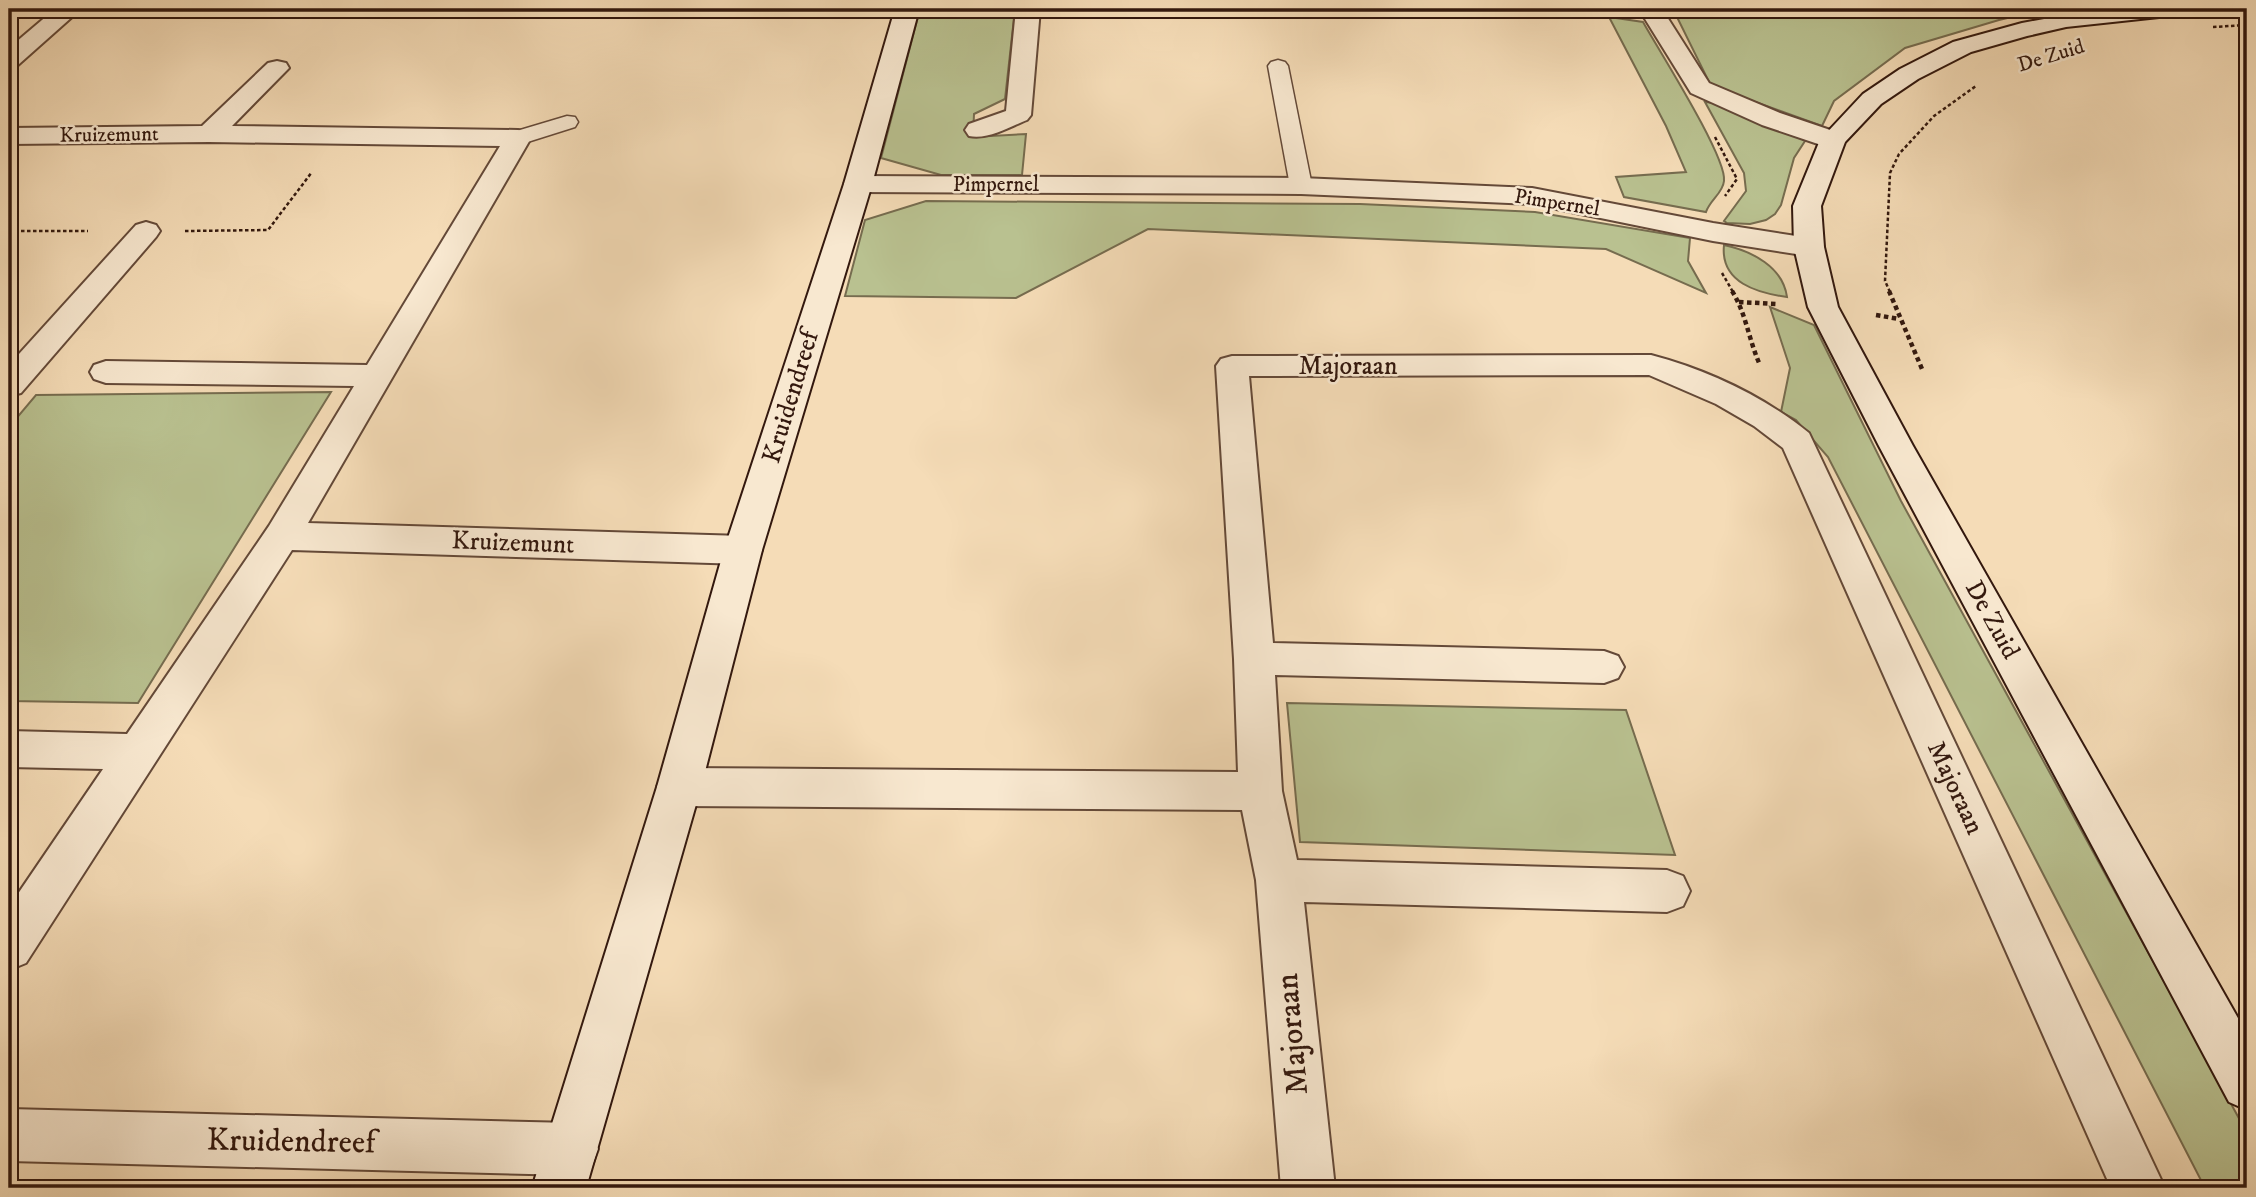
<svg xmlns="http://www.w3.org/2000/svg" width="2256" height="1197" viewBox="0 0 2256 1197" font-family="'IM FELL DW Pica',serif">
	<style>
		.green { fill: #b9c190; stroke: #766c4f; stroke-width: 2 }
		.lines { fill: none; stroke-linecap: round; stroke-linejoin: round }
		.lane-casing { stroke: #644938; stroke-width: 3 }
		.street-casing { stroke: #644938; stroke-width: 4 }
		.secondary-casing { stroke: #33180e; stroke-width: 4 }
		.path-far1 { stroke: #33180e; stroke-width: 2.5; stroke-dasharray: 3.5 2.5; stroke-linecap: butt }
		.path { stroke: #33180e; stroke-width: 4.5; stroke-dasharray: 4.5 3.5; stroke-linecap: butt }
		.lane { fill: #f8e8d0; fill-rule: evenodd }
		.street { fill: #f8e8d0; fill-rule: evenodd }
		.secondary { fill: #f8e8d0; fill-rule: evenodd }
		.labels { text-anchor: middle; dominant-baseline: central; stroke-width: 5; stroke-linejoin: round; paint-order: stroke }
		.far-street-label { font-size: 21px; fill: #33180e; stroke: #f8e8d0 }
		.street-label { font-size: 26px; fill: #33180e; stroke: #f8e8d0 }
		.near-street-label { font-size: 32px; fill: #33180e; stroke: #f8e8d0 }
	</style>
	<rect width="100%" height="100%" fill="#f5dcb7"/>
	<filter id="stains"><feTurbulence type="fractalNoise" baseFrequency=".00286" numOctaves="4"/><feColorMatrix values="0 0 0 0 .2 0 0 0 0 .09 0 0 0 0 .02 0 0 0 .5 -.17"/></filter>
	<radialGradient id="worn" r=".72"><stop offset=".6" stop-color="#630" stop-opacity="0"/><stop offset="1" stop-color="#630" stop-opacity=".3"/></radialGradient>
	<g class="green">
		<polygon points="920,9 1015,9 1005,99 974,114 973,137 1026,134 1022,175 941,175 881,158"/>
		<polygon points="1673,9 2046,9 1999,20 1905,48 1834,101 1822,126 1711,86"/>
		<path d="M1609,17L1643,22C1658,49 1727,157 1724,181C1723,193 1710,200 1706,212L1624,197L1616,177L1686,172L1666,126Z"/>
		<path d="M1705,102C1739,104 1777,122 1805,141L1794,158L1781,205L1775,214L1766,220L1750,224L1727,223L1724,221L1746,191L1744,173Z"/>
		<polygon points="926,201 1360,204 1535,212 1690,238 1688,261 1706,293 1606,249 1148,229 1016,298 845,296 865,220"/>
		<path d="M1724,245C1752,251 1783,267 1787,297C1758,293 1720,283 1724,245Z"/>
		<polygon points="1770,307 1814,325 1901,501 2247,1133 2247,1188 2205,1188 1828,457 1796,420 1781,412 1790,368"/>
		<polygon points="331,392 138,703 9,701 9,427 36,395"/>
		<polygon points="1287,703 1626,710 1675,855 1300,842"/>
	</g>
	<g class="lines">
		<defs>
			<g id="lane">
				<polygon points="1278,60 1285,62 1288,66 1312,186 1309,191 1293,191 1290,186 1268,66 1271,62"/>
				<polygon points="567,116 575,117 578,122 575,127 518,145 510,143 507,138 510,133"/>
			</g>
			<g id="street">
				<polygon points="55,9 81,9 18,65 9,67 9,48"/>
				<path d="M1016,9H1040L1031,115L1027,120C1009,127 988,140 969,136L965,130L969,124L1006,111Z"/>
				<polygon points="1646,9 1662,9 1709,83 1780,113 1842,134 1846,140 1842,146 1833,148 1824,146 1762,125 1691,93 1642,14"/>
				<polygon points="277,61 286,63 289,68 232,126 518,130 527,132 531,138 308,523 743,536 756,540 762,550 756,560 743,564 292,550 26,963 9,970 9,907 103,769 9,767 9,731 127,734 269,526 354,386 106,383 94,379 90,372 94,365 106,361 367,365 500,146 209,142 9,144 9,128 202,126 268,63"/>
				<polygon points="858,176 1301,178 1532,188 1713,223 1809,238 1819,241 1824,247 1819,253 1809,256 1713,241 1532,204 1301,194 858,192 848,190 844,184 848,178"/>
				<polygon points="146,222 156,225 160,231 156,237 21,393 9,396 9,365 136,225"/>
				<path d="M1651,355C1708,370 1763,396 1809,433L2165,1188H2111L1783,448L1754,426L1716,404L1649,375L1249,376L1273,643L1604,651L1618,656L1624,667L1618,678L1604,683L1275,675L1282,791L1297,860L1667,870L1683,876L1690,891L1683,906L1667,912L1304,902L1335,1188H1281L1256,880L1242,810L679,806L664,800L657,787L664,774L679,768L1238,772L1234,659L1216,366L1221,359L1232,356Z"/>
				<polygon points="9,1109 572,1123 591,1130 598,1149 591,1168 572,1175 9,1161"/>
			</g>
			<g id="secondary">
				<polygon points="895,9 919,9 872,184 762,550 701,787 586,1188 532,1188 657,787 724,550 844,184"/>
				<polygon points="2098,9 2191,9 2187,14 2066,27 2027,36 1971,52 1918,79 1881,104 1845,142 1821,206 1824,247 1838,307 1913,446 2247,1034 2247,1110 2229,1102 1879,446 1808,307 1794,247 1793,206 1820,140 1863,94 1900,69 1953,42 2022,23"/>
			</g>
		</defs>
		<use href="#lane" class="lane-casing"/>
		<use href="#street" class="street-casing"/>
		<use href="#secondary" class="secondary-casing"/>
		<g class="path-far1">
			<polyline points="2213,27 2247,25"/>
			<polyline points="1715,137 1737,179 1725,196"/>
			<polyline points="9,231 88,231"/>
			<polyline points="185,231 268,230 312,172"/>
			<polyline points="1722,273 1733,292"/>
			<polyline points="1890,292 1885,281 1890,173 1899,154 1934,116 1976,86"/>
		</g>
		<g class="path">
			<path d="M1732,291C1746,313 1749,341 1760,365"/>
			<polyline points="1889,291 1922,369"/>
			<polyline points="1739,302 1777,304"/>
			<polyline points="1876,315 1899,319"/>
		</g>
		<use href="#lane" class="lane"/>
		<use href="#street" class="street"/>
		<use href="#secondary" class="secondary"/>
	</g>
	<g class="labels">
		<g class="far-street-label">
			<text transform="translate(2051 56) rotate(-17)">De Zuid</text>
			<text transform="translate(109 135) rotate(-1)">Kruizemunt</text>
			<text x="996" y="185">Pimpernel</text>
			<text transform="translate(1557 203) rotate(9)">Pimpernel</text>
		</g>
		<g class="street-label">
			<text x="1348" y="366">Majoraan</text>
			<text transform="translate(791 397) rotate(-73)">Kruidendreef</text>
			<text transform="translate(513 543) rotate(2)">Kruizemunt</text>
			<text transform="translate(1992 620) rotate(61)">De Zuid</text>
			<text transform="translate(1955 788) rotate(65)">Majoraan</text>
		</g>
		<g class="near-street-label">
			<text transform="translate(1293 1034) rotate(-95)">Majoraan</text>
			<text transform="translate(291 1142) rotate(1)">Kruidendreef</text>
		</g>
	</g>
	<rect width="2256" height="1197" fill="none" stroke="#f5dcb7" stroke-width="35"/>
	<rect x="10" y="10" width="2235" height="1176" fill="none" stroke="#33180e" stroke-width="3.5"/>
	<rect x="18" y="18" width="2221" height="1162" fill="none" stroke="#33180e" stroke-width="2"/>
	<rect width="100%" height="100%" filter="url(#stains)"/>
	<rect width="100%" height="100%" fill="url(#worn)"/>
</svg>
